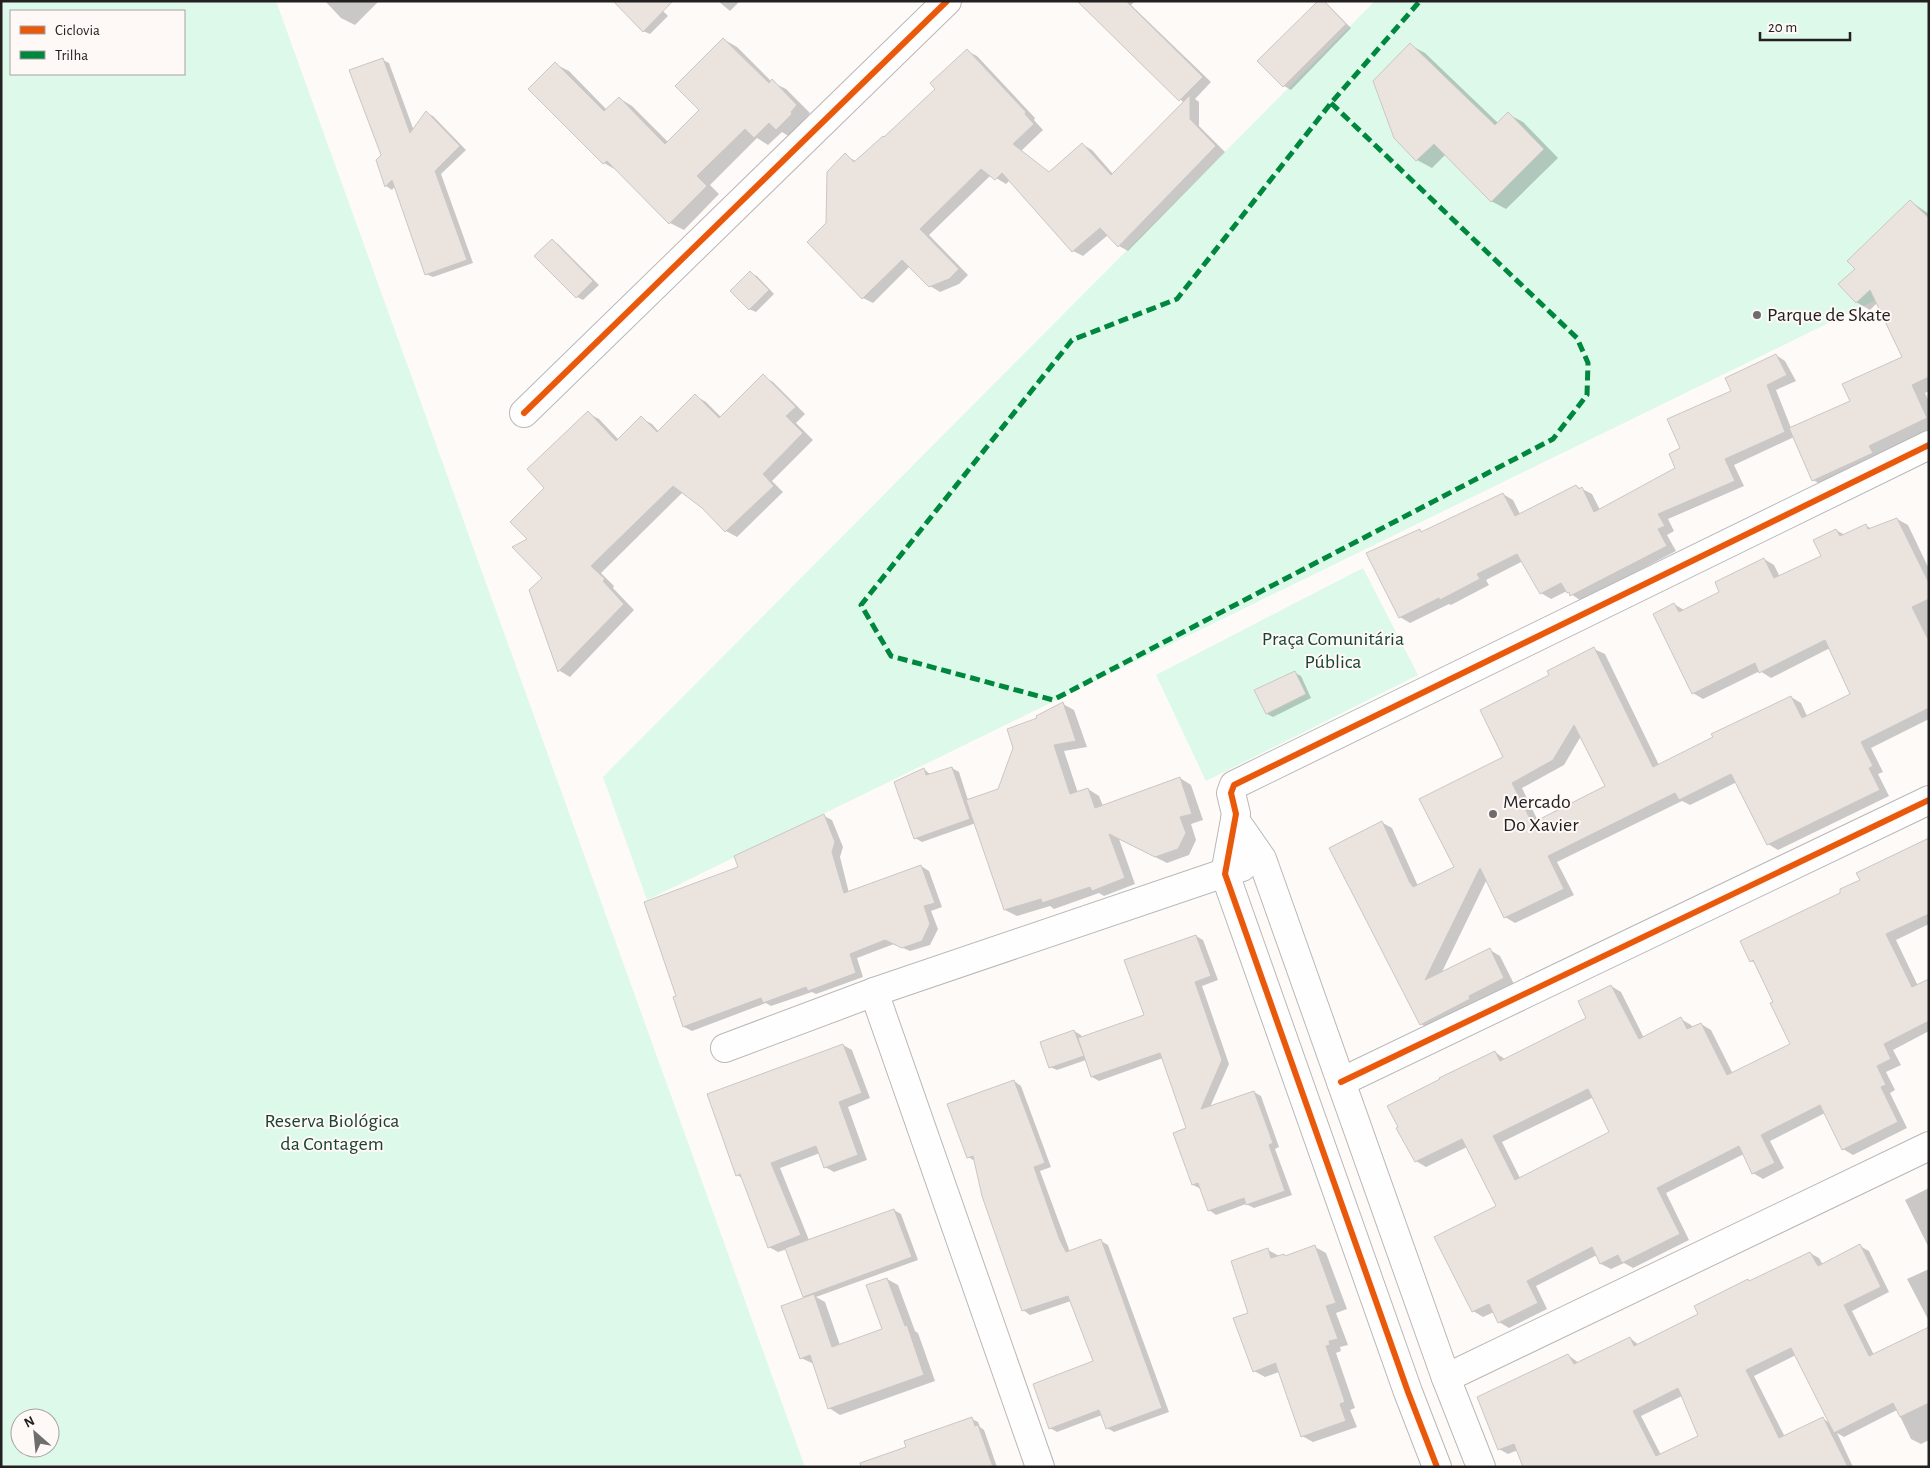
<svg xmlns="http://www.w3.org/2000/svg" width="1930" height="1468" viewBox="0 0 1930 1468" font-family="'Alegreya Sans',sans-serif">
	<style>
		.green { fill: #ddf9ea; fill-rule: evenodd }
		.shadow { fill: #0003; fill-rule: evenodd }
		.building { fill: #ebe3dd; stroke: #cac7c6; fill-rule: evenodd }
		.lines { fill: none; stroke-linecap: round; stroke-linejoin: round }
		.street-casing { stroke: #bab8b7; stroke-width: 30 }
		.street { stroke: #fffefe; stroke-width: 28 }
		.quiet { stroke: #00873e; stroke-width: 5; stroke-dasharray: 10 5; stroke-linecap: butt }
		.cycleway-casing { stroke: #fef9f7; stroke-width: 9 }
		.cycleway { stroke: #e8590c; stroke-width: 6 }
		.poi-dot { fill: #6f6c6c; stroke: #fef9f7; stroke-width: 2 }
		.labels { text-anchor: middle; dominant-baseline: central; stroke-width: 4; stroke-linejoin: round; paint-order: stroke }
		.poi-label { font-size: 20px; fill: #222020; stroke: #fef9f7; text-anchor: start }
		.park-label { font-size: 20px; fill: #184332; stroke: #fef9f7 }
	</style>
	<rect width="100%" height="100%" fill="#fdfaf8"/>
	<g class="green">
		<path d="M1,1H276L805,1467H1ZM184,11V74H11V11ZM20,1418H50V1448H20Z"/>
		<polygon points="1375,1 1929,1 1929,274 647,900 603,777"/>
		<polygon points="1363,568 1418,675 1206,781 1156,675"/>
	</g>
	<g class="shadow">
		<polygon points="325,1 379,1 355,25 341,18"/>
		<polygon points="653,1 668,16 650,34 643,31"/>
		<polygon points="718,1 740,1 730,11"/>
		<polygon points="1080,1 1135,1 1131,5 1211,82 1195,99 1199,102 1199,126 1225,152 1128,251 1119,246 1108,235 1083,256 1073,251 1010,180 1006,184 991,175 929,235 968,275 959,284 940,292 930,286 910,266 873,303 863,298 827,224 845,155 857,162 937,89 967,51 977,56 1035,118 1034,120 1043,130 1021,151 1050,173 1082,144 1092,150 1113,174 1184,103"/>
		<polygon points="1324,1 1351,28 1291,90 1284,86 1259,61"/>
		<polygon points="723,39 737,47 772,82 786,89 810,113 804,120 805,122 790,137 782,132 768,145 757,138 710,185 719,194 684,230 670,223 618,171 604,163 555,64 569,71 607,110 619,98 632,106 668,142 701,110"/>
		<polygon points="1410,45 1425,53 1498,123 1508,114 1523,122 1558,158 1506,209 1491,201 1446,154 1432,168 1417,160"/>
		<polygon points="383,60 389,63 414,131 427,113 433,116 466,150 441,174 473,263 433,277 426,274 395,186 392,190 386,186 382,156"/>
		<polygon points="1910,201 1929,214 1929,391 1925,393 1929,401 1929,431 1882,454 1827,488 1813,480 1794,437 1734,465 1744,486 1668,519 1674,531 1667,535 1676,551 1581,601 1567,591 1551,599 1541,593 1523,561 1486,580 1489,585 1451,605 1449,604 1410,623 1400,617 1420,531 1423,533 1503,494 1513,500 1520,514 1576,486 1592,494 1600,510 1676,468 1682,449 1733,391 1776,355 1785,361 1796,381 1776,390 1791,428 1852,402 1904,358 1877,303 1870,310 1856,302 1857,269"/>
		<polygon points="552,240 558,244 599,285 583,300 577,297"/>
		<polygon points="750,273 757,276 774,294 756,312 749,309"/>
		<polygon points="763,376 773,382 805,414 796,423 813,440 772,481 783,492 737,537 726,531 703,508 683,492 601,573 614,586 613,588 634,610 570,677 560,671 531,590 544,578 529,540 546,488 588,413 599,419 619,440 641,418 652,424 659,432 696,396 706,402 721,417"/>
		<path d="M1897,519L1908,525L1929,569V719L1871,748L1883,772L1878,774L1889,796L1778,850L1768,844L1737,782L1690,805L1682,801L1557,862L1574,895L1515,923L1505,917L1487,879L1441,974L1490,950L1500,956L1514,984L1431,1030L1421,1024L1381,822L1392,828L1418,886L1455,867L1505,758L1551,676L1594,649L1605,654L1659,765L1791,697L1801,703L1807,716L1851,695L1830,648L1771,678L1760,671L1703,699L1693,693L1674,604L1684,610L1721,592L1764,559L1774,565L1780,577L1822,557L1836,530L1845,535L1865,525L1872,529ZM1581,736L1607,786L1538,821L1522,788L1564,765Z"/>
		<polygon points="1295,673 1301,676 1311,698 1273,717 1267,714"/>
		<polygon points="1063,704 1074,710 1087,747 1064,751 1078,793 1088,789 1099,796 1103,806 1180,778 1191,785 1203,820 1191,824 1196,840 1189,855 1167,863 1119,839 1135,884 1104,896 1099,893 1054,909 1050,906 1017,916 1005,910 976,823 922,842 915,838 924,769 931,775 952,768 959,772 968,800 999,790 1038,719"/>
		<polygon points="824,816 832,820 843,847 840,857 849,893 921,866 929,871 942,907 931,911 938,929 930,945 910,951 894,944 857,958 863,977 816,994 812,992 771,1006 766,1003 692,1031 684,1027 674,998 678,997 740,868"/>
		<path d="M1929,839V924L1896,940L1918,986L1929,980V1031L1893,1050L1901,1065L1886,1072L1895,1090L1890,1093L1907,1128L1853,1155L1843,1149L1825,1113L1770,1141L1784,1168L1763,1179L1753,1173L1744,1154L1666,1193L1689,1240L1633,1268L1624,1263L1611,1269L1601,1264L1597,1255L1536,1286L1547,1309L1509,1328L1499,1322L1494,1312L1483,1317L1473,1311L1436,1237L1498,1206L1467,1147L1426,1167L1416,1161L1495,1052L1506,1060L1588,1018L1611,986L1621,992L1644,1038L1681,1019L1691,1025L1693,1028L1701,1024L1711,1030L1733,1074L1792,1045L1775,1002L1757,964L1751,961L1841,894ZM1594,1097L1611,1133L1520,1178L1502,1142Z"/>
		<polygon points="1196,936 1203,940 1218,980 1202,986 1229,1064 1210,1107 1254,1092 1261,1096 1279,1147 1275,1149 1292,1195 1254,1208 1246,1204 1216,1215 1209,1210 1201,1189 1193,1185 1174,1134 1188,1129 1163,1058 1099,1081 1092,1077 1086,1060 1057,1070 1050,1067 1074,1031 1081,1035 1082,1038 1145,1015"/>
		<polygon points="843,1045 852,1050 870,1098 848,1107 867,1160 834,1172 825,1167 820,1153 780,1168 809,1240 894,1210 901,1214 918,1260 816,1297 825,1302 840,1345 884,1330 887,1279 898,1285 915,1331 918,1333 935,1381 840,1415 829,1408 814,1364 801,1358 808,1298 804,1296 787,1249 778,1252 769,1247 742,1178 737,1175"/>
		<polygon points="1014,1081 1021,1086 1051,1167 1040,1171 1070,1252 1101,1241 1108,1245 1169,1412 1114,1432 1107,1428 1102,1415 1057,1432 1050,1428 1095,1362 1071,1301 1030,1315 1023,1310 975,1161 968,1157"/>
		<polygon points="1929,1188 1929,1248 1905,1200"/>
		<path d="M1860,1246L1869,1251L1889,1292L1852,1311L1874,1355L1929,1329V1440L1921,1444L1911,1439L1897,1410L1844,1437L1837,1433L1853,1467H1741L1518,1450L1508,1454L1499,1449L1568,1355L1579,1363L1630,1338L1639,1345L1699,1314L1748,1280L1751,1282L1810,1253L1819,1258L1823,1265ZM1796,1355L1830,1423L1823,1419L1785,1437L1754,1376ZM1682,1396L1699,1437L1661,1455L1641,1416Z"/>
		<polygon points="1315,1247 1326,1253 1347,1309 1336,1313 1348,1345 1340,1347 1341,1351 1336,1353 1355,1408 1350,1410 1357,1427 1313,1442 1302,1436 1279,1372 1265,1377 1254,1371 1250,1314 1268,1250 1279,1256 1286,1257"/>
		<polygon points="1929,1269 1929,1321 1907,1279"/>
		<polygon points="972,1419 978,1422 980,1427 984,1430 997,1467 899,1467 908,1448"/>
	</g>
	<g class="building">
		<polygon points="613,1 673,1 643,32"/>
		<polygon points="1077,1 1126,1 1203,77 1179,101"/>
		<polygon points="1318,1 1324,1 1346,24 1283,87 1257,61"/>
		<polygon points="723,38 769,83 772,79 797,105 791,112 792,114 776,130 769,123 754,138 745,129 697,176 707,186 669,224 607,161 603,164 528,89 555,62 604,111 619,97 665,144 699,110 675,86"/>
		<polygon points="1410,43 1495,125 1508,112 1544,149 1491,202 1434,144 1416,161 1394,138 1373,81"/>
		<polygon points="967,49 1026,112 1025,114 1034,124 1013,144 1049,172 1082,143 1111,175 1190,95 1190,119 1216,146 1118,247 1100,228 1072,252 1002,173 995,180 981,169 920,229 959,269 949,279 929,287 902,260 862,299 807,242 826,223 827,172 845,153 854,162 883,136 884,137 935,89 930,83"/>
		<polygon points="383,58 410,133 426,111 460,146 435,171 467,260 425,275 392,180 385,187 376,160 381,155 349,70"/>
		<polygon points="1910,200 1929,218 1929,377 1912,385 1927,418 1869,446 1873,453 1812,481 1789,428 1850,401 1842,384 1902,357 1870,290 1856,303 1838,284 1855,269 1847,261"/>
		<polygon points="552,239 593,281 576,298 534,256"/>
		<polygon points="750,271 769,290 749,310 730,291"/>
		<polygon points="1776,354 1787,375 1767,385 1785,432 1725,459 1735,481 1658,514 1665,526 1658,529 1667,546 1570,596 1569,592 1567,593 1561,583 1540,594 1517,554 1477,574 1480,579 1440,600 1439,598 1399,618 1366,553 1420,529 1421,532 1503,493 1515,516 1576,485 1579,489 1582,487 1594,512 1675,468 1669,454 1680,448 1667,419 1731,391 1725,378"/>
		<polygon points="763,374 796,407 786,416 803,433 763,474 774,486 725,532 702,508 673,486 591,566 605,579 603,581 624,604 558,672 529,590 542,578 512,547 527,539 510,522 544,488 527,469 588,411 616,441 641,416 657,432 695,394 719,418"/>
		<path d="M1897,518L1929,583V599L1912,607L1929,641V708L1861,742L1873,766L1869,768L1880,790L1767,845L1731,774L1679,800L1675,793L1548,856L1564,889L1504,918L1480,868L1425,980L1490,948L1504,978L1469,996L1470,999L1420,1025L1329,848L1382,821L1410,883H1411L1413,887L1454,867L1419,799L1503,757L1480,710L1549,675L1547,671L1594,647L1653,767L1713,737L1711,734L1791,696L1802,718L1850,694L1825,640L1759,673L1755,663L1692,694L1653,614L1674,603L1679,612L1719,592L1715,582L1764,558L1774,578L1821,556L1813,540L1836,529L1840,536L1866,524L1868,529ZM1574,725L1605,786L1532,823L1512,783L1553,760Z"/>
		<polygon points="1295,671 1306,694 1266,714 1254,690"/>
		<polygon points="1063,702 1076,741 1054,745 1070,794 1088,788 1095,808 1180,777 1192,814 1180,817 1186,833 1178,849 1155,857 1109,834 1125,878 1092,891 1090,887 1042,903 1041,899 1004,910 966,800 998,789 1013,748 1007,729 1037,718 1036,716"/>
		<polygon points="952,767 970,819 914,839 894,782 924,768 926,775"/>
		<polygon points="824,814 835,842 832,852 844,893 921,865 935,903 924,906 930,924 922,941 902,948 885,940 850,954 856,973 808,991 806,987 763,1003 761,998 683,1027 673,997 676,996 644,902 738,867 734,856"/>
		<path d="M1929,838V914L1886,934L1912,987L1929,979V1021L1884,1044L1891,1059L1877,1066L1886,1085L1881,1087L1898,1122L1842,1150L1820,1105L1761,1135L1775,1163L1752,1174L1739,1146L1657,1188L1680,1234L1622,1263L1618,1255L1600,1264L1592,1247L1527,1281L1538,1303L1498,1323L1489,1304L1472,1312L1434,1237L1496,1206L1462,1139L1415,1162L1396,1128L1398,1127L1387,1106L1440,1079L1439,1078L1495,1051L1500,1061L1586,1018L1578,1001L1611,985L1639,1039L1681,1017L1687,1029L1701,1023L1727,1075L1790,1044L1770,1003L1773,1002L1753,960L1750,962L1740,941L1840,893V889L1860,880L1856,873ZM1588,1089L1609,1132L1515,1180L1493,1136Z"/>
		<polygon points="1196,935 1211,976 1195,982 1222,1060 1201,1109 1254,1091 1273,1143 1269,1145 1285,1191 1246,1205 1244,1198 1208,1211 1198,1183 1192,1185 1173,1133 1186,1128 1160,1053 1091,1077 1078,1038 1144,1015 1124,960"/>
		<polygon points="1074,1030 1084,1056 1049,1068 1040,1042"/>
		<polygon points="843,1044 862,1093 839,1102 858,1155 824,1168 816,1146 771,1163 801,1235 768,1248 740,1174 736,1176 707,1094"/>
		<polygon points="1014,1080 1045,1163 1034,1167 1059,1238 1066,1252 1101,1239 1162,1408 1106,1429 1099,1410 1049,1429 1033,1384 1093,1361 1068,1296 1022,1311 982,1196 973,1156 967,1158 947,1104"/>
		<polygon points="894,1209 912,1257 803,1297 785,1248"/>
		<path d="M1860,1244L1881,1287L1844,1305L1869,1356L1929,1327V1403L1900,1417L1893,1403L1834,1433L1791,1348L1746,1370L1779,1438L1823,1417L1848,1467H1523L1514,1444L1498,1450L1477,1397L1568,1354L1574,1364L1630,1337L1634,1346L1698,1314L1694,1306L1748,1279L1749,1281L1810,1252L1818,1266ZM1678,1388L1698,1436L1656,1456L1633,1411Z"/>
		<polygon points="1315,1245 1336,1303 1326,1306 1338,1339 1329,1341 1330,1345 1326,1346 1345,1402 1340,1404 1346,1421 1301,1437 1276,1365 1276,1363 1253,1372 1233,1318 1248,1313 1231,1261 1268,1248 1271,1258 1284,1254 1285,1256"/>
		<polygon points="887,1278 905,1326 907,1325 924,1375 828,1409 810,1355 800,1359 781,1306 814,1294 832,1347 882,1329 866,1285"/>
		<polygon points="972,1417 975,1426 978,1425 993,1467 861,1467 860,1463 906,1447 904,1441"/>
	</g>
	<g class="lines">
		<defs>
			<g id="street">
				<polyline points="524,413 947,1"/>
				<polyline points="1235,820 1262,859 1446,1378 1481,1467"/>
				<polyline points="874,992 1040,1467"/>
				<polyline points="725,1048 874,992 1242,867"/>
				<polyline points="1341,1082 1929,800"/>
				<polyline points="1446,1378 1929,1146"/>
				<polyline points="1437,1467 1408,1392 1225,874 1236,814 1231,793 1234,785 1929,445"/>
			</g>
		</defs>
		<use href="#street" class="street-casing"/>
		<use href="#street" class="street"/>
		<polyline class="quiet" points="1331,103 1577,338 1588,363 1587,395 1553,439 1053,700 891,656 861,605 1072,340 1177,299 1331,103 1420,1"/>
		<defs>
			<g id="cycleway">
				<polyline points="524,413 947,1"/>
				<polyline points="1341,1082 1929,800"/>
				<polyline points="1437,1467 1408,1392 1225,874 1236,814 1231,793 1234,785 1929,445"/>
			</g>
		</defs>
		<use href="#cycleway" class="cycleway-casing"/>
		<use href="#cycleway" class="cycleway"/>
	</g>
	<g class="poi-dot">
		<circle cx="1757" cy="315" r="5"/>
		<circle cx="1493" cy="814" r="5"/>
	</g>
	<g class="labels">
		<g class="poi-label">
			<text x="1767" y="315">Parque de Skate</text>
			<text x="1503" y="802">Mercado<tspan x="1503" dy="23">Do Xavier</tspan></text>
		</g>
		<g class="park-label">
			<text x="1333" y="639">Praça Comunitária<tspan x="1333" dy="23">Pública</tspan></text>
			<text x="332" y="1121">Reserva Biológica<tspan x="332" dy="23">da Contagem</tspan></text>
		</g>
	</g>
	<rect width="1930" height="1468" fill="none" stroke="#222020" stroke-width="5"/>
	<rect x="10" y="10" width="175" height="65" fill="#fef9f7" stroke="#a6a2a1"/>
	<rect x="20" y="26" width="25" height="8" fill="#e8590c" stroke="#a6a2a1"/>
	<text x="55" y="35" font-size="15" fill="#222020">Ciclovia</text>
	<rect x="20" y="51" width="25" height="8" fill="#00873e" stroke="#a6a2a1"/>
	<text x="55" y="60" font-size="15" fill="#222020">Trilha</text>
	<g transform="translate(35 1433) rotate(333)"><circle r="24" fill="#fef9f7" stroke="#a6a2a1"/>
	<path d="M0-4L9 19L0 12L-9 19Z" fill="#6f6c6c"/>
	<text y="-8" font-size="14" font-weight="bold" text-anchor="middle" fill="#222020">N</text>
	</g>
	<path d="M1760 32v8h90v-8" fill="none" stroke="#222020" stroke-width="2.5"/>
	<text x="1768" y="32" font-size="15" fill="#222020" stroke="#fef9f7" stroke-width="4" paint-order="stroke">20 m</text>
</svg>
